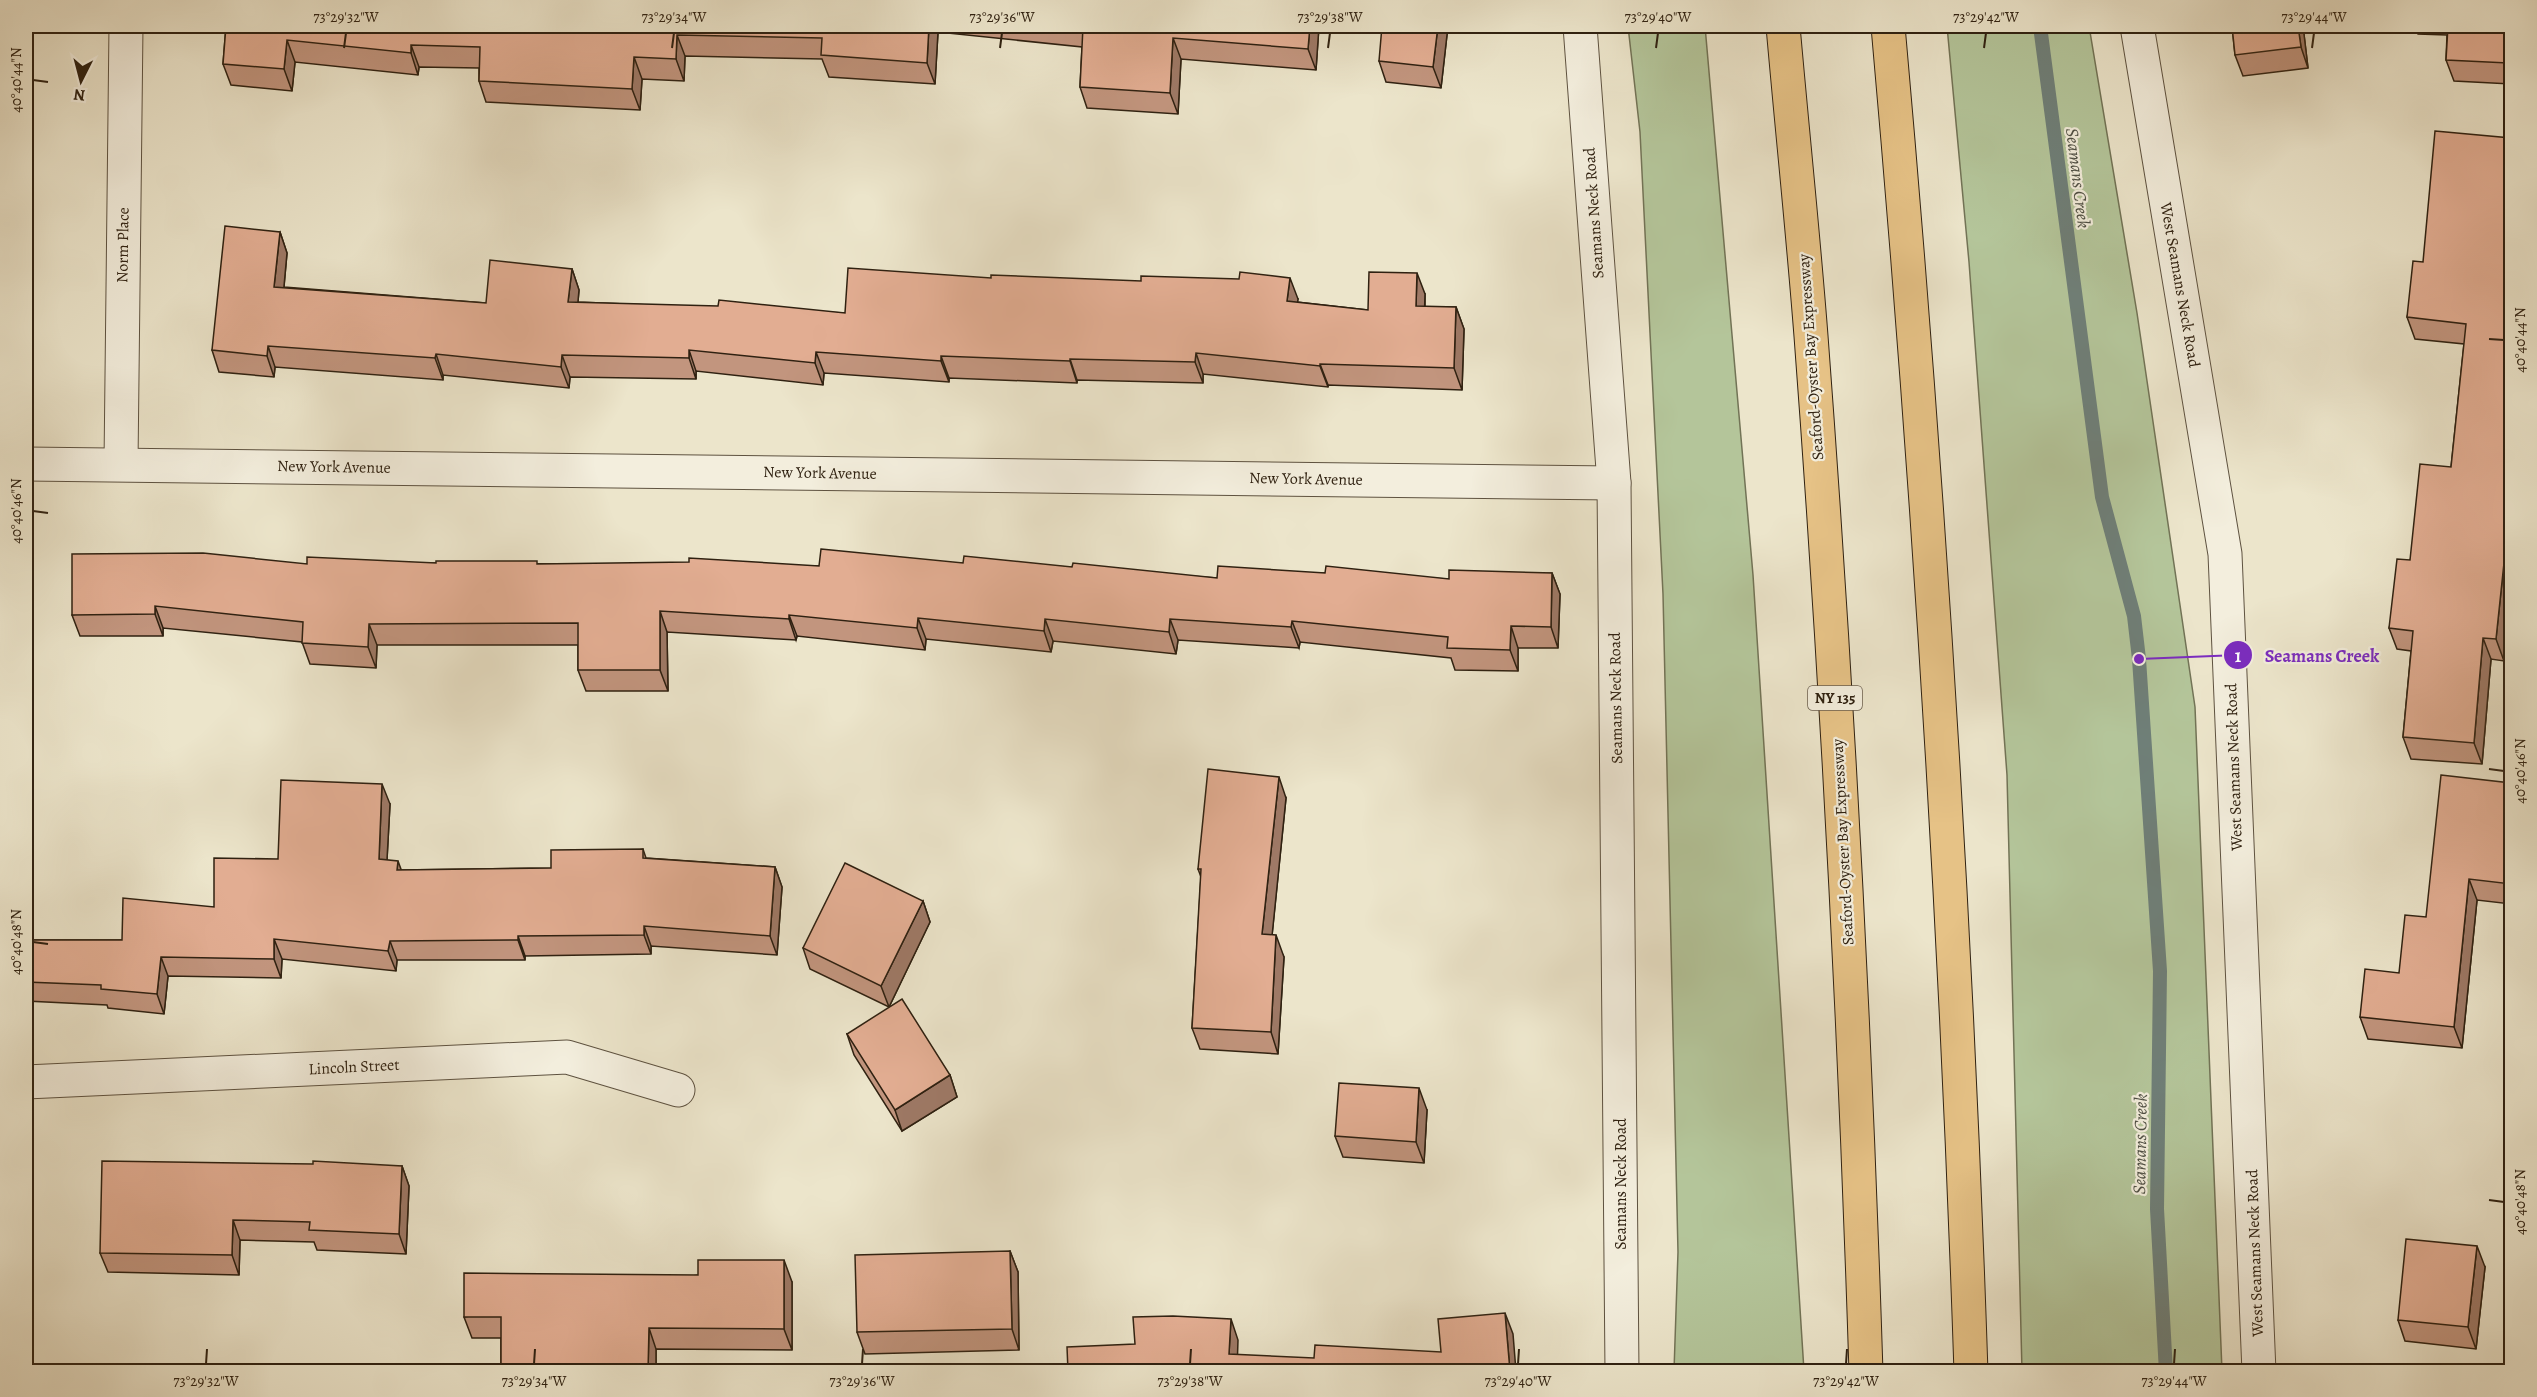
<svg xmlns="http://www.w3.org/2000/svg" width="2537" height="1397" viewBox="0 0 2537 1397" font-family="Alegreya,serif">
	<style>
		.green { fill: #b4c59a; stroke: #727356; stroke-width: 1.5 }
		.lines { fill: none; stroke-linecap: round; stroke-linejoin: round }
		.stream { stroke: #6f7f78; stroke-width: 14 }
		.minor-casing { stroke: #5e5240; stroke-width: 35 }
		.tertiary-casing { stroke: #5e5240; stroke-width: 35 }
		.motorway-casing { stroke: #2f2111; stroke-width: 35 }
		.minor { stroke: #f3eedd; stroke-width: 33 }
		.tertiary { stroke: #f3eedd; stroke-width: 33 }
		.motorway { stroke: #e6c286; stroke-width: 33 }
		.wall { fill: #c2957e; stroke: #2f2111; stroke-width: 1.5 }
		.shaded-wall { fill: #9e7966; stroke: #2f2111; stroke-width: 1.5 }
		.building { fill: #e2ad92; stroke: #2f2111; stroke-width: 1.5 }
		.ticks { fill: none; stroke: #2f2111; stroke-width: 2 }
		.labels { text-anchor: middle; dominant-baseline: central; stroke-width: 4.5; stroke-linejoin: round; paint-order: stroke }
		.shield { fill: #f3eedd; stroke: #6a5e4e; stroke-width: 1.5 }
		.shield-label { font-size: 15px; font-weight: bold; fill: #2f2111 }
		.street-label { font-size: 16px; fill: #2f2111; stroke: #f3eedd }
		.water-label { font-size: 18px; font-style: italic; fill: #4f5045; stroke: #f3eedd }
		.leader { fill: none; stroke: #7b2cbf; stroke-width: 2 }
		.callout-dot { fill: #7b2cbf; stroke: #f3eedd; stroke-width: 2 }
		.mark-label { font-size: 18px; text-anchor: middle; font-weight: bold; fill: #fff }
		.callout-label { font-size: 18px; text-anchor: middle; font-weight: bold; fill: #7b2cbf; stroke: #f3eedd; stroke-width: 4.5; stroke-linejoin: round; paint-order: stroke }
		.neatline { fill: none; stroke: #2f2111; stroke-width: 2 }
		.ticks-label { font-size: 15px; text-anchor: middle; fill: #2f2111 }
	</style>
	<rect width="100%" height="100%" fill="#ece5cb"/>
	<filter id="stains"><feTurbulence type="fractalNoise" baseFrequency=".00333" numOctaves="4"/><feColorMatrix values="0 0 0 0 .2 0 0 0 0 .09 0 0 0 0 .02 0 0 0 .5 -.17"/></filter>
	<radialGradient id="worn" r=".72"><stop offset=".6" stop-color="#630" stop-opacity="0"/><stop offset="1" stop-color="#630" stop-opacity=".3"/></radialGradient>
	<g class="green">
		<polygon points="1628,26 1705,26 1753,575 1804,1371 1674,1371 1678,1252 1663,594 1640,132"/>
		<polygon points="1947,26 2089,26 2137,313 2195,707 2222,1371 2022,1371 2007,775 1969,262"/>
	</g>
	<g class="lines">
		<polyline class="stream" points="2040,26 2102,497 2134,616 2139,659 2160,971 2157,1209 2166,1372"/>
		<defs>
			<g id="minor">
				<polyline points="2137,26 2225,554 2259,1372"/>
				<polyline points="26,464 1614,483"/>
				<polyline points="121,464 126,26"/>
				<polyline points="26,1082 567,1057 678,1090"/>
			</g>
			<polyline id="tertiary" points="1580,26 1614,483 1622,1372"/>
			<g id="motorway">
				<path d="M1783,26C1792,129 1803,232 1811,336C1837,681 1855,1026 1866,1372"/>
				<path d="M1888,26C1928,473 1956,922 1971,1372"/>
			</g>
		</defs>
		<use href="#minor" class="minor-casing"/>
		<use href="#tertiary" class="tertiary-casing"/>
		<use href="#motorway" class="motorway-casing"/>
		<use href="#minor" class="minor"/>
		<use href="#tertiary" class="tertiary"/>
		<use href="#motorway" class="motorway"/>
	</g>
	<g class="wall">
		<polygon points="226,26 1319,26 1316,70 1181,59 1178,114 1087,108 1080,87 1082,47 938,32 935,84 829,77 822,59 685,56 684,81 642,79 640,110 486,102 479,81 479,68 419,67 418,75 295,62 292,91 231,85 223,64"/>
		<polygon points="1448,26 1441,88 1386,82 1379,61"/>
		<polygon points="2232,26 2303,26 2308,68 2243,76 2235,55"/>
		<polygon points="2415,26 2511,26 2511,84 2454,81 2446,60 2447,35 2418,34"/>
		<polygon points="2511,138 2511,590 2504,661 2491,659 2482,764 2411,759 2403,737 2411,651 2397,649 2389,628 2410,560 2451,467 2464,344 2415,339 2407,317 2423,262"/>
		<polygon points="280,232 287,253 284,287 486,303 572,269 579,290 578,302 845,313 1298,299 1297,302 1368,310 1425,294 1425,307 1456,307 1464,329 1462,390 1328,385 1328,387 1203,374 1203,383 1077,380 1077,383 949,378 949,382 824,373 823,385 696,371 696,379 570,377 569,388 443,375 443,380 275,367 274,377 219,372 212,350"/>
		<polygon points="436,563 819,566 963,563 1072,567 1217,578 1325,573 1449,579 1552,573 1560,594 1558,648 1518,648 1518,671 1455,670 1451,658 1300,642 1299,648 1178,640 1176,654 1053,641 1051,652 926,639 925,650 797,636 796,640 667,632 668,691 586,691 578,670 578,645 377,645 376,668 310,664 302,642 163,628 163,636 80,636 72,615 307,564"/>
		<polygon points="2511,783 2511,904 2477,900 2462,1048 2368,1039 2360,1017 2399,973 2426,917"/>
		<polygon points="1286,798 1272,935 1284,957 1278,1054 1200,1049 1192,1028 1201,877 1198,869"/>
		<polygon points="390,804 387,860 401,870 551,868 643,849 646,858 775,867 782,887 777,955 651,946 651,954 525,956 525,960 397,960 396,971 282,959 281,978 168,976 164,1014 108,1008 107,1005 26,1001 26,940 122,940 214,907 278,859"/>
		<polygon points="923,901 930,922 889,1007 810,969 803,948"/>
		<polygon points="847,1034 950,1075 957,1097 902,1131 854,1055"/>
		<polygon points="1427,1110 1424,1163 1343,1157 1335,1136"/>
		<polygon points="402,1166 409,1186 406,1254 317,1250 314,1242 240,1240 239,1275 108,1272 100,1253"/>
		<polygon points="1010,1251 1018,1272 1019,1350 865,1354 857,1332"/>
		<polygon points="2485,1267 2476,1349 2405,1341 2398,1320"/>
		<polygon points="698,1275 792,1282 792,1350 656,1349 656,1371 501,1371 501,1338 472,1338 464,1317"/>
	</g>
	<g class="shaded-wall">
		<polygon points="929,26 936,26 938,32 935,84 927,63"/>
		<polygon points="1310,26 1319,26 1316,70 1308,49"/>
		<polygon points="1438,26 1448,26 1441,88 1433,67"/>
		<polygon points="2298,26 2303,26 2308,68 2301,47"/>
		<polygon points="2510,26 2511,26 2511,73 2508,63"/>
		<polygon points="677,35 685,56 684,81 676,59"/>
		<polygon points="1173,38 1181,59 1178,114 1170,93"/>
		<polygon points="287,40 295,62 292,91 284,69"/>
		<polygon points="411,45 419,67 418,75 411,53"/>
		<polygon points="634,57 642,79 640,110 632,89"/>
		<polygon points="2511,212 2511,286 2506,271"/>
		<polygon points="280,232 287,253 282,308 274,287"/>
		<polygon points="572,269 579,290 576,323 568,302"/>
		<polygon points="1417,273 1425,294 1424,328 1416,306"/>
		<polygon points="1290,278 1298,299 1295,323 1287,301"/>
		<polygon points="1456,307 1464,329 1462,390 1454,368"/>
		<polygon points="268,346 275,367 274,377 267,356"/>
		<polygon points="689,350 696,371 696,379 689,358"/>
		<polygon points="816,352 824,373 823,385 815,363"/>
		<polygon points="1196,353 1203,374 1203,383 1195,362"/>
		<polygon points="436,354 443,375 443,380 435,358"/>
		<polygon points="562,355 570,377 569,388 561,367"/>
		<polygon points="941,356 949,378 949,382 941,361"/>
		<polygon points="1070,359 1077,380 1077,383 1070,361"/>
		<polygon points="1320,364 1328,385 1328,387 1320,366"/>
		<polygon points="2506,544 2511,558 2511,590 2504,661 2496,639"/>
		<polygon points="1552,573 1560,594 1558,648 1551,627"/>
		<polygon points="155,606 163,628 163,636 155,614"/>
		<polygon points="660,611 667,632 668,691 660,670"/>
		<polygon points="789,615 797,636 796,640 789,619"/>
		<polygon points="918,618 926,639 925,650 917,628"/>
		<polygon points="1045,619 1053,641 1051,652 1044,631"/>
		<polygon points="1170,619 1178,640 1176,654 1169,632"/>
		<polygon points="1292,621 1300,642 1299,648 1291,627"/>
		<polygon points="369,624 377,645 376,668 368,647"/>
		<polygon points="1511,626 1518,648 1518,671 1510,650"/>
		<polygon points="2483,638 2491,659 2482,764 2474,743"/>
		<polygon points="1279,777 1286,798 1270,956 1262,934"/>
		<polygon points="382,784 390,804 386,878 379,859"/>
		<polygon points="398,861 405,880 397,870"/>
		<polygon points="775,867 782,887 777,955 770,936"/>
		<polygon points="2469,879 2477,900 2462,1048 2454,1027"/>
		<polygon points="923,901 930,922 889,1007 881,986"/>
		<polygon points="644,926 651,946 651,954 644,935"/>
		<polygon points="1276,935 1284,957 1278,1054 1271,1032"/>
		<polygon points="518,936 525,956 525,960 518,940"/>
		<polygon points="274,939 282,959 281,978 274,959"/>
		<polygon points="390,941 397,960 396,971 388,951"/>
		<polygon points="161,957 168,976 164,1014 157,994"/>
		<polygon points="950,1075 957,1097 902,1131 895,1110"/>
		<polygon points="1419,1088 1427,1110 1424,1163 1416,1142"/>
		<polygon points="402,1166 409,1186 406,1254 399,1234"/>
		<polygon points="233,1220 240,1240 239,1275 232,1255"/>
		<polygon points="2477,1246 2485,1267 2476,1349 2468,1327"/>
		<polygon points="1010,1251 1018,1272 1019,1350 1012,1329"/>
		<polygon points="784,1260 792,1282 792,1350 784,1329"/>
		<polygon points="1505,1313 1513,1334 1516,1371 1510,1371"/>
		<polygon points="1231,1319 1238,1340 1237,1371 1229,1354"/>
		<polygon points="649,1328 656,1349 656,1371 648,1371"/>
	</g>
	<g class="building">
		<polygon points="226,26 929,26 927,63 821,55 822,38 677,35 676,59 634,57 632,89 479,81 480,47 411,45 411,53 287,40 284,69 223,64"/>
		<polygon points="1069,26 1310,26 1308,49 1173,38 1170,93 1080,87 1083,27"/>
		<polygon points="1382,26 1438,26 1433,67 1379,61"/>
		<polygon points="2232,26 2298,26 2301,47 2235,55"/>
		<polygon points="2448,26 2510,26 2508,63 2446,60"/>
		<polygon points="2435,131 2511,138 2511,212 2506,271 2511,272 2511,545 2506,544 2496,639 2483,638 2474,743 2403,737 2413,631 2389,628 2397,559 2410,560 2420,464 2451,467 2466,324 2407,317 2413,261 2423,262"/>
		<polygon points="225,226 280,232 274,287 486,303 490,260 572,269 568,302 718,306 719,300 845,313 848,268 991,278 991,275 1141,281 1141,276 1239,279 1240,272 1290,278 1287,301 1368,310 1369,272 1417,273 1416,306 1456,307 1454,368 1320,364 1320,366 1196,353 1195,362 1070,359 1070,361 941,356 941,361 816,352 815,363 689,350 689,358 562,355 561,367 436,354 435,358 268,346 267,356 212,350"/>
		<polygon points="821,549 963,563 964,556 1072,567 1073,563 1217,578 1218,566 1325,573 1326,566 1449,579 1449,570 1552,573 1551,627 1511,626 1510,650 1447,648 1448,637 1292,621 1291,627 1170,619 1169,632 1045,619 1044,631 918,618 917,628 789,615 789,619 660,611 660,670 578,670 578,623 369,624 368,647 302,643 303,622 155,606 155,614 72,615 72,554 203,553 307,564 307,557 436,563 436,561 537,561 537,564 689,562 689,558 819,566"/>
		<polygon points="1208,769 1279,777 1262,934 1276,935 1271,1032 1192,1028 1201,869 1198,869"/>
		<polygon points="2441,775 2511,783 2511,884 2469,879 2454,1027 2360,1017 2365,969 2399,973 2405,915 2426,917"/>
		<polygon points="281,780 382,784 379,859 398,861 397,870 551,868 551,850 643,849 643,858 775,867 770,936 644,926 644,935 518,936 518,940 390,941 388,951 274,939 274,959 161,957 157,994 101,989 101,985 26,982 26,940 122,940 123,898 214,907 214,858 278,859"/>
		<polygon points="845,863 923,901 881,986 803,948"/>
		<polygon points="902,999 950,1075 895,1110 847,1034"/>
		<polygon points="1339,1083 1419,1088 1416,1142 1335,1136"/>
		<polygon points="102,1161 313,1164 313,1161 402,1166 399,1234 309,1230 310,1222 233,1220 232,1255 100,1253"/>
		<polygon points="2406,1239 2477,1246 2468,1327 2398,1320"/>
		<polygon points="1010,1251 1012,1329 857,1332 855,1255"/>
		<polygon points="698,1260 784,1260 784,1329 649,1328 648,1371 501,1371 501,1317 464,1317 464,1273 698,1275"/>
		<polygon points="1505,1313 1510,1371 1068,1371 1067,1347 1135,1344 1133,1317 1173,1316 1231,1319 1229,1354 1314,1358 1315,1345 1441,1352 1438,1319"/>
		<polygon points="230,1367 289,1371 230,1371"/>
	</g>
	<path class="ticks" d="M344,48L346,33M672,48L674,33M1000,48L1002,33M1328,48L1330,33M1656,48L1658,33M1984,48L1986,33M2312,48L2314,33M33,80L48,82M2489,339L2504,340M33,511L48,513M2489,769L2504,771M33,942L48,944M2489,1200L2504,1202M206,1364L207,1349M534,1364L535,1349M862,1364L863,1349M1190,1364L1191,1349M1518,1364L1519,1349M1846,1364L1847,1349M2174,1364L2175,1349"/>
	<g class="labels">
		<rect class="shield" x="1808" y="686" width="54" height="24" rx="4.5"/>
		<g class="shield-label">
			<text x="1835" y="698">NY 135</text>
		</g>
		<g class="street-label">
			<text transform="translate(1594 213) rotate(-94)">Seamans Neck Road</text>
			<text transform="translate(123 245) rotate(-89)">Norm Place</text>
			<text transform="translate(2180 285) rotate(80)">West Seamans Neck Road</text>
			<text transform="translate(1811 357) rotate(-94)">Seaford-Oyster Bay Expressway</text>
			<text transform="translate(334 467) rotate(1)">New York Avenue</text>
			<text transform="translate(820 473) rotate(1)">New York Avenue</text>
			<text transform="translate(1306 479) rotate(1)">New York Avenue</text>
			<text transform="translate(1616 698) rotate(-91)">Seamans Neck Road</text>
			<text transform="translate(2234 767) rotate(-92)">West Seamans Neck Road</text>
			<text transform="translate(1843 842) rotate(-93)">Seaford-Oyster Bay Expressway</text>
			<text transform="translate(354 1067) rotate(-3)">Lincoln Street</text>
			<text transform="translate(1621 1184) rotate(-90)">Seamans Neck Road</text>
			<text transform="translate(2255 1253) rotate(-92)">West Seamans Neck Road</text>
		</g>
		<g class="water-label">
			<text transform="translate(2078 178) rotate(83)">Seamans Creek</text>
			<text transform="translate(2140 1144) rotate(-89)">Seamans Creek</text>
		</g>
	</g>
	<path class="leader" d="M2139 659L2238 655"/>
	<g class="callout-dot">
		<circle cx="2139" cy="659" r="6"/>
		<circle cx="2238" cy="655" r="15"/>
	</g>
	<g class="mark-label">
		<text x="2238" y="662">1</text>
	</g>
	<g class="callout-label">
		<text x="2322" y="662">Seamans Creek</text>
	</g>
	<rect width="2537" height="1397" fill="none" stroke="#ece5cb" stroke-width="66"/>
	<g transform="translate(81 81) rotate(186)" stroke="#f3eedd" stroke-width="4.5" paint-order="stroke">
	<path d="M0-4.5L10 22L0 15L-10 22Z" fill="#2f2111"/>
	<text y="-9" font-size="16" font-weight="bold" text-anchor="middle" fill="#2f2111">N</text>
	</g>
	<rect x="33" y="33" width="2471" height="1331" class="neatline"/>
	<g class="ticks-label">
		<text x="346" y="22">73°29'32"W</text>
		<text x="674" y="22">73°29'34"W</text>
		<text x="1002" y="22">73°29'36"W</text>
		<text x="1330" y="22">73°29'38"W</text>
		<text x="1658" y="22">73°29'40"W</text>
		<text x="1986" y="22">73°29'42"W</text>
		<text x="2314" y="22">73°29'44"W</text>
		<text transform="translate(16 80) rotate(-90)" y="5">40°40'44"N</text>
		<text transform="translate(2520 340) rotate(-90)" y="5">40°40'44"N</text>
		<text transform="translate(16 511) rotate(-90)" y="5">40°40'46"N</text>
		<text transform="translate(2520 771) rotate(-90)" y="5">40°40'46"N</text>
		<text transform="translate(16 942) rotate(-90)" y="5">40°40'48"N</text>
		<text transform="translate(2520 1202) rotate(-90)" y="5">40°40'48"N</text>
		<text x="206" y="1386">73°29'32"W</text>
		<text x="534" y="1386">73°29'34"W</text>
		<text x="862" y="1386">73°29'36"W</text>
		<text x="1190" y="1386">73°29'38"W</text>
		<text x="1518" y="1386">73°29'40"W</text>
		<text x="1846" y="1386">73°29'42"W</text>
		<text x="2174" y="1386">73°29'44"W</text>
	</g>
	<rect width="100%" height="100%" filter="url(#stains)"/>
	<rect width="100%" height="100%" fill="url(#worn)"/>
</svg>
